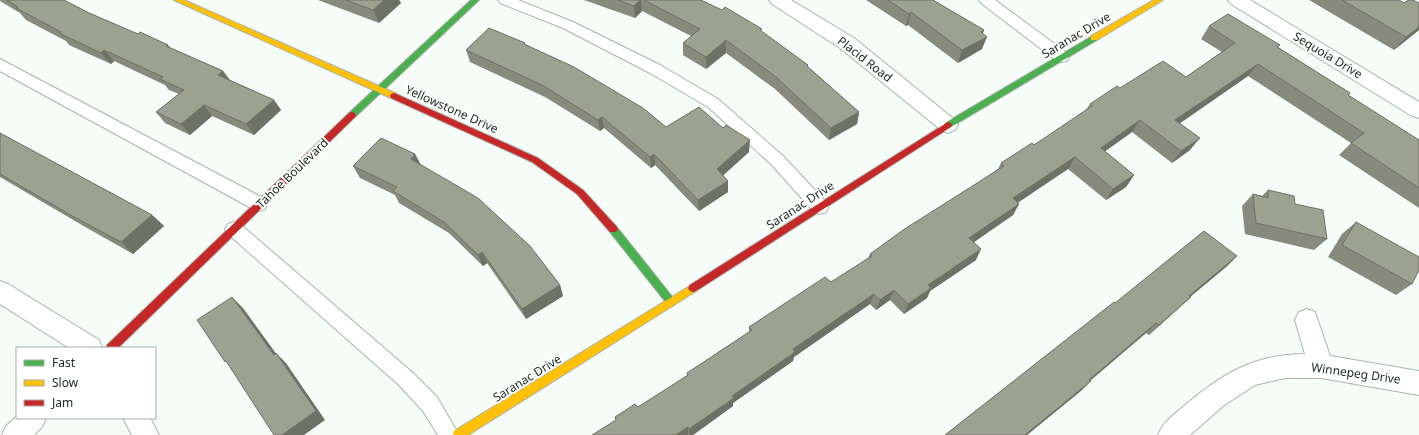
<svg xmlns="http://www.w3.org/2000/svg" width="1419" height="435" viewBox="0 0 1419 435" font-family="'Noto Sans',sans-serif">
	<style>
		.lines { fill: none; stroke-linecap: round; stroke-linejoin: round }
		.lane-casing { stroke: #abb3ad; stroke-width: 2 }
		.street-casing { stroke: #abb3ad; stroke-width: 2 }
		.fast-casing { stroke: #abb3ad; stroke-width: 2 }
		.slow-casing { stroke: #abb3ad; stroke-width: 2 }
		.jam-casing { stroke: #abb3ad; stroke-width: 2 }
		.lane { fill: #fefffe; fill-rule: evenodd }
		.street { fill: #fefffe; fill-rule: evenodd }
		.fast { fill: #4caf50; fill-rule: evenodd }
		.slow { fill: #ffc107; fill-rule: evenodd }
		.jam { fill: #c62828; fill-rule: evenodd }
		.wall { fill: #878a7c }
		.shaded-wall { fill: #6e7165 }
		.building { fill: #9da190; stroke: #6e7165 }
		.labels { text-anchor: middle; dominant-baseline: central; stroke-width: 4; stroke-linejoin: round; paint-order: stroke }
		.street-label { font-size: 12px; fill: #212d23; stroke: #fff }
	</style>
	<rect width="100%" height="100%" fill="#f6fcf7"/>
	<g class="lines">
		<defs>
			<g id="lane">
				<polygon points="498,0 518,0 573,22 660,65 718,99 783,156 826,202 828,207 826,212 820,214 814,212 771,164 708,107 650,73 563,28 500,3"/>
				<polygon points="979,0 995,0 1067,53 1069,57 1067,61 1062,62 1057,61 981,3"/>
				<polygon points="0,59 265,199 267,204 265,209 259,211 253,209 0,71"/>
				<polygon points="234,222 240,224 413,373 437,397 459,435 438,435 423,411 399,385 228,234 225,229 228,224"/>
			</g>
			<g id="street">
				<polygon points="769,0 791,0 854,38 955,120 958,125 955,130 948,133 941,130 840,48 772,4"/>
				<polygon points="1228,0 1250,0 1419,102 1419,118 1412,116 1231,4"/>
				<polygon points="0,281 8,284 99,340 102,348 69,348 0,304"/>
				<path d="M1307,309L1315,312L1330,356L1419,371V395L1321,378H1285L1255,385L1223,406L1190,435H1158C1163,422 1174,415 1184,406C1222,374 1254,354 1305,354L1295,320L1299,312Z"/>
				<polygon points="17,416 17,418 46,418 42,427 34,435 2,435 6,426"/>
				<polygon points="123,418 150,418 159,435 132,435"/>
			</g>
			<g id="fast">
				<polygon points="471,0 479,0 355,117 349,117 348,115 349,113"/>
				<polygon points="1094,35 1098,38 1097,40 951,127 945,127 944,125 945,123"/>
				<polygon points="613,225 616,226 674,299 676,302 674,305 671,306 668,305 610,232 608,229 610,226"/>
			</g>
			<g id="slow">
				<polygon points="174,0 184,0 397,94 398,96 397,98 391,98"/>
				<polygon points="1154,0 1163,0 1097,40 1091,40 1091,36"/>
				<polygon points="693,284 696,285 698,288 696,291 468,435 453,435 454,431"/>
			</g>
			<g id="jam">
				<polygon points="394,93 538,158 583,190 616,226 618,229 616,232 610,232 577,194 532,162 391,98 390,96 391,94"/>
				<polygon points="352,112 355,113 356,115 355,117 118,348 106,348 107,345 349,113"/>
				<polygon points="948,122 951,123 952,125 951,127 696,291 693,292 690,291 688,288 690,285"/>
			</g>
		</defs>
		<use href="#lane" class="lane-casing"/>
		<use href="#street" class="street-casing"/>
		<use href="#fast" class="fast-casing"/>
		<use href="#slow" class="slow-casing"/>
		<use href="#jam" class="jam-casing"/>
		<use href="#lane" class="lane"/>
		<use href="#street" class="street"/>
		<use href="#fast" class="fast"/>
		<use href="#slow" class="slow"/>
		<use href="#jam" class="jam"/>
	</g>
	<g class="wall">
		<polygon points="0,0 64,0 89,13 138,34 168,45 171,48 223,71 230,80 274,100 281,110 254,135 212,116 190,135 165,123 156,112 179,94 169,90 165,85 114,61 111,64 69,45 66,41 26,20 20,13 0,1"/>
		<polygon points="318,0 399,0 401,3 379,23"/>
		<polygon points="584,0 701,0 762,32 808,65 808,67 859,112 857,124 829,140 775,89 726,53 706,69 683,55 683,43 691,36 642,11 635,18"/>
		<polygon points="866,0 933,0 984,30 983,33 982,49 958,63 908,25 906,26"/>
		<polygon points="1309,0 1399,0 1404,3 1419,3 1419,30 1394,50"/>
		<polygon points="1209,26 1278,47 1350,93 1348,95 1419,140 1419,208 1339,155 1351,143 1248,76 1179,124 1190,150 1172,163 1132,132 1105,151 1134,175 1126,187 1106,200 1068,169 1018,202 1019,204 1013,215 974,242 976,260 930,291 927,298 904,314 890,300 876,310 870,304 794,357 793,361 733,403 733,406 693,435 592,435 616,420 615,417 638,407 687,376 687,373 749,332 749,327 831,282 868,258 870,254 998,169 1001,163 1034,145 1086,110 1090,104 1120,88 1186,77 1222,52 1201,39"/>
		<polygon points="525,43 525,44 666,127 749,152 723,175 728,181 728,192 699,211 655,165 651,168 604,128 600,131 545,97 470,62 466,50"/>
		<polygon points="0,133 152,215 164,226 133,254 87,228 0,177"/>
		<polygon points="415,154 421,165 560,285 563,296 526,319 487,263 483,266 449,233 399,203 395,195 360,178 353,166"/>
		<polygon points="1268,190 1295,204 1327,239 1314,250 1245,234 1242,206 1253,194 1262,196"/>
		<polygon points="1356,222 1412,284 1396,295 1328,257 1342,234"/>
		<polygon points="1237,256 1226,267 1190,297 1191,297 1180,307 1149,335 1146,333 1090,381 1082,390 1027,435 945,435 1115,303"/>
	</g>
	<g class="shaded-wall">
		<polygon points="384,0 399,0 401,3 379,23 373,10"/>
		<polygon points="640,0 641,0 642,11 635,18 634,6"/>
		<polygon points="911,12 908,25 906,26 909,14"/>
		<polygon points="1419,27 1419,30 1394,50 1406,37"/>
		<polygon points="984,30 980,40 987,37 982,49 958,63 962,50 981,32"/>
		<polygon points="726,40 726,53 706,69 706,57"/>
		<polygon points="104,50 114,61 111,64 101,53"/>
		<polygon points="1258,64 1248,76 1167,132 1175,120"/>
		<polygon points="223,71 231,82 218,75"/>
		<polygon points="274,100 281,110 254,135 246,124"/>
		<polygon points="204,105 212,116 190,135 181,124"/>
		<polygon points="859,112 857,124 829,140 831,128"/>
		<polygon points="602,117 604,128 600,131 598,120"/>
		<polygon points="1140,120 1132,132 1093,160 1101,148"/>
		<polygon points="1200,138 1190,150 1172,163 1181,151"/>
		<polygon points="750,140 749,152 717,181 717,169"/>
		<polygon points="415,154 421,166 411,159"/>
		<polygon points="654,154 655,165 651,168 650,157"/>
		<polygon points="1075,157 1068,169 1007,210 1013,198"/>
		<polygon points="1134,175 1126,187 1106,200 1113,189"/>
		<polygon points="728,181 728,192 699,211 698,200"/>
		<polygon points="1019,204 1013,215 964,249 969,238"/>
		<polygon points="152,215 164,226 133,254 121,242"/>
		<polygon points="981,249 976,260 930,291 927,298 904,314 908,304 928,285"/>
		<polygon points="482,252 487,263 483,266 478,255"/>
		<polygon points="1237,256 1226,267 1179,306 1189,296"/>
		<polygon points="560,285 563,296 526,319 522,309"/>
		<polygon points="894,290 890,300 876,310 880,300"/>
		<polygon points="874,294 870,304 794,357 793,361 733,403 733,406 693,435 690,435 689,429 732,396 793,349"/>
		<polygon points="232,297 243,308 280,359 276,353 286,363 325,420 304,435 282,435 274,355"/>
		<polygon points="1191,297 1180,307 1149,335 1159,325"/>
		<polygon points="1156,323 1146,333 1080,389 1089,380"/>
		<polygon points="1091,381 1082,390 1027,435 1025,435"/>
		<polygon points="688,427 688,435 676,435"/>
	</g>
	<g class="building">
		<polygon points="7,0 64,0 89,13 138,34 140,32 168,45 166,46 223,71 218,75 274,100 246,124 204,105 181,124 156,112 184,90 160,79 163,77 104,50 101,53 59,33 61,32 16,8 18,7"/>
		<polygon points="346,0 384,0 373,10"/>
		<polygon points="618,0 640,0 634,6"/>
		<polygon points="644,0 701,0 722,10 725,7 762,29 760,30 808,65 807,66 859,112 831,128 776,77 726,40 706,57 683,43 700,29"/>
		<polygon points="888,0 933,0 984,30 981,32 987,37 962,50 911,12 909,14"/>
		<polygon points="1342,0 1399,0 1404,3 1408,0 1413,0 1419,3 1419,27 1406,37"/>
		<polygon points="1228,14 1280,45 1277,47 1350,93 1348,95 1419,140 1419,188 1351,143 1364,133 1258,64 1175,120 1200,138 1181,151 1140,120 1101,148 1134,175 1113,189 1075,157 1013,198 1019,204 969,238 981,249 928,285 931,288 908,304 894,290 880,300 874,294 793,349 795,352 732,396 734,398 689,429 688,427 676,435 592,435 616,420 615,417 635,404 638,407 688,375 687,373 752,330 749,327 825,277 831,282 872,256 870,254 903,230 1004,166 1001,163 1032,143 1034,145 1092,106 1090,104 1117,86 1120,88 1163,61 1186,77 1235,43 1209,26"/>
		<polygon points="489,28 525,43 524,44 574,67 643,108 666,127 699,107 723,128 726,125 750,140 717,169 728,181 698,200 654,154 650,157 602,117 598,120 542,85 466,50"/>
		<polygon points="0,133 152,215 121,242 74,217 0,174"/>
		<polygon points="381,138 415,154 411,159 478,198 530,246 560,285 522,309 482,252 478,255 444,222 393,191 397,187 353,166"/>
		<polygon points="1268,190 1294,196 1295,204 1323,210 1327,239 1256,223 1253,194 1268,198"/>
		<polygon points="1356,222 1419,257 1419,270 1412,284 1342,245"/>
		<polygon points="1204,231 1237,256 1189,296 1191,297 1159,325 1156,323 1089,380 1091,381 1025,435 945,435 1114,302 1115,303"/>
		<polygon points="232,297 274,355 276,353 316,411 282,435 274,435 226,361 225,362 197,320"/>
	</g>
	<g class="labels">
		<g class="street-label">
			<text transform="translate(1076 35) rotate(-31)">Saranac Drive</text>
			<text transform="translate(1328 55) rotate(31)">Sequoia Drive</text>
			<text transform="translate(865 59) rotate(38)">Placid Road</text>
			<text transform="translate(452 109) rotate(24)">Yellowstone Drive</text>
			<text transform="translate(292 173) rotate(-44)">Tahoe Boulevard</text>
			<text transform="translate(800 205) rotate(-33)">Saranac Drive</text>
			<text transform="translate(1356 373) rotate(8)">Winnepeg Drive</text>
			<text transform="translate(527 378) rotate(-32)">Saranac Drive</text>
		</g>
	</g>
	<rect x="16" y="347" width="140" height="72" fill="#ffffff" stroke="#a6aba7"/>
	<rect x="24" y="360" width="20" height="6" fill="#4caf50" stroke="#a6aba7"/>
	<text x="52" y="367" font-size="12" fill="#212d23">Fast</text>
	<rect x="24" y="380" width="20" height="6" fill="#ffc107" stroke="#a6aba7"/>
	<text x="52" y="387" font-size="12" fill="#212d23">Slow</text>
	<rect x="24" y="400" width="20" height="6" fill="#c62828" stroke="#a6aba7"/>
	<text x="52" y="407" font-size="12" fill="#212d23">Jam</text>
</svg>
